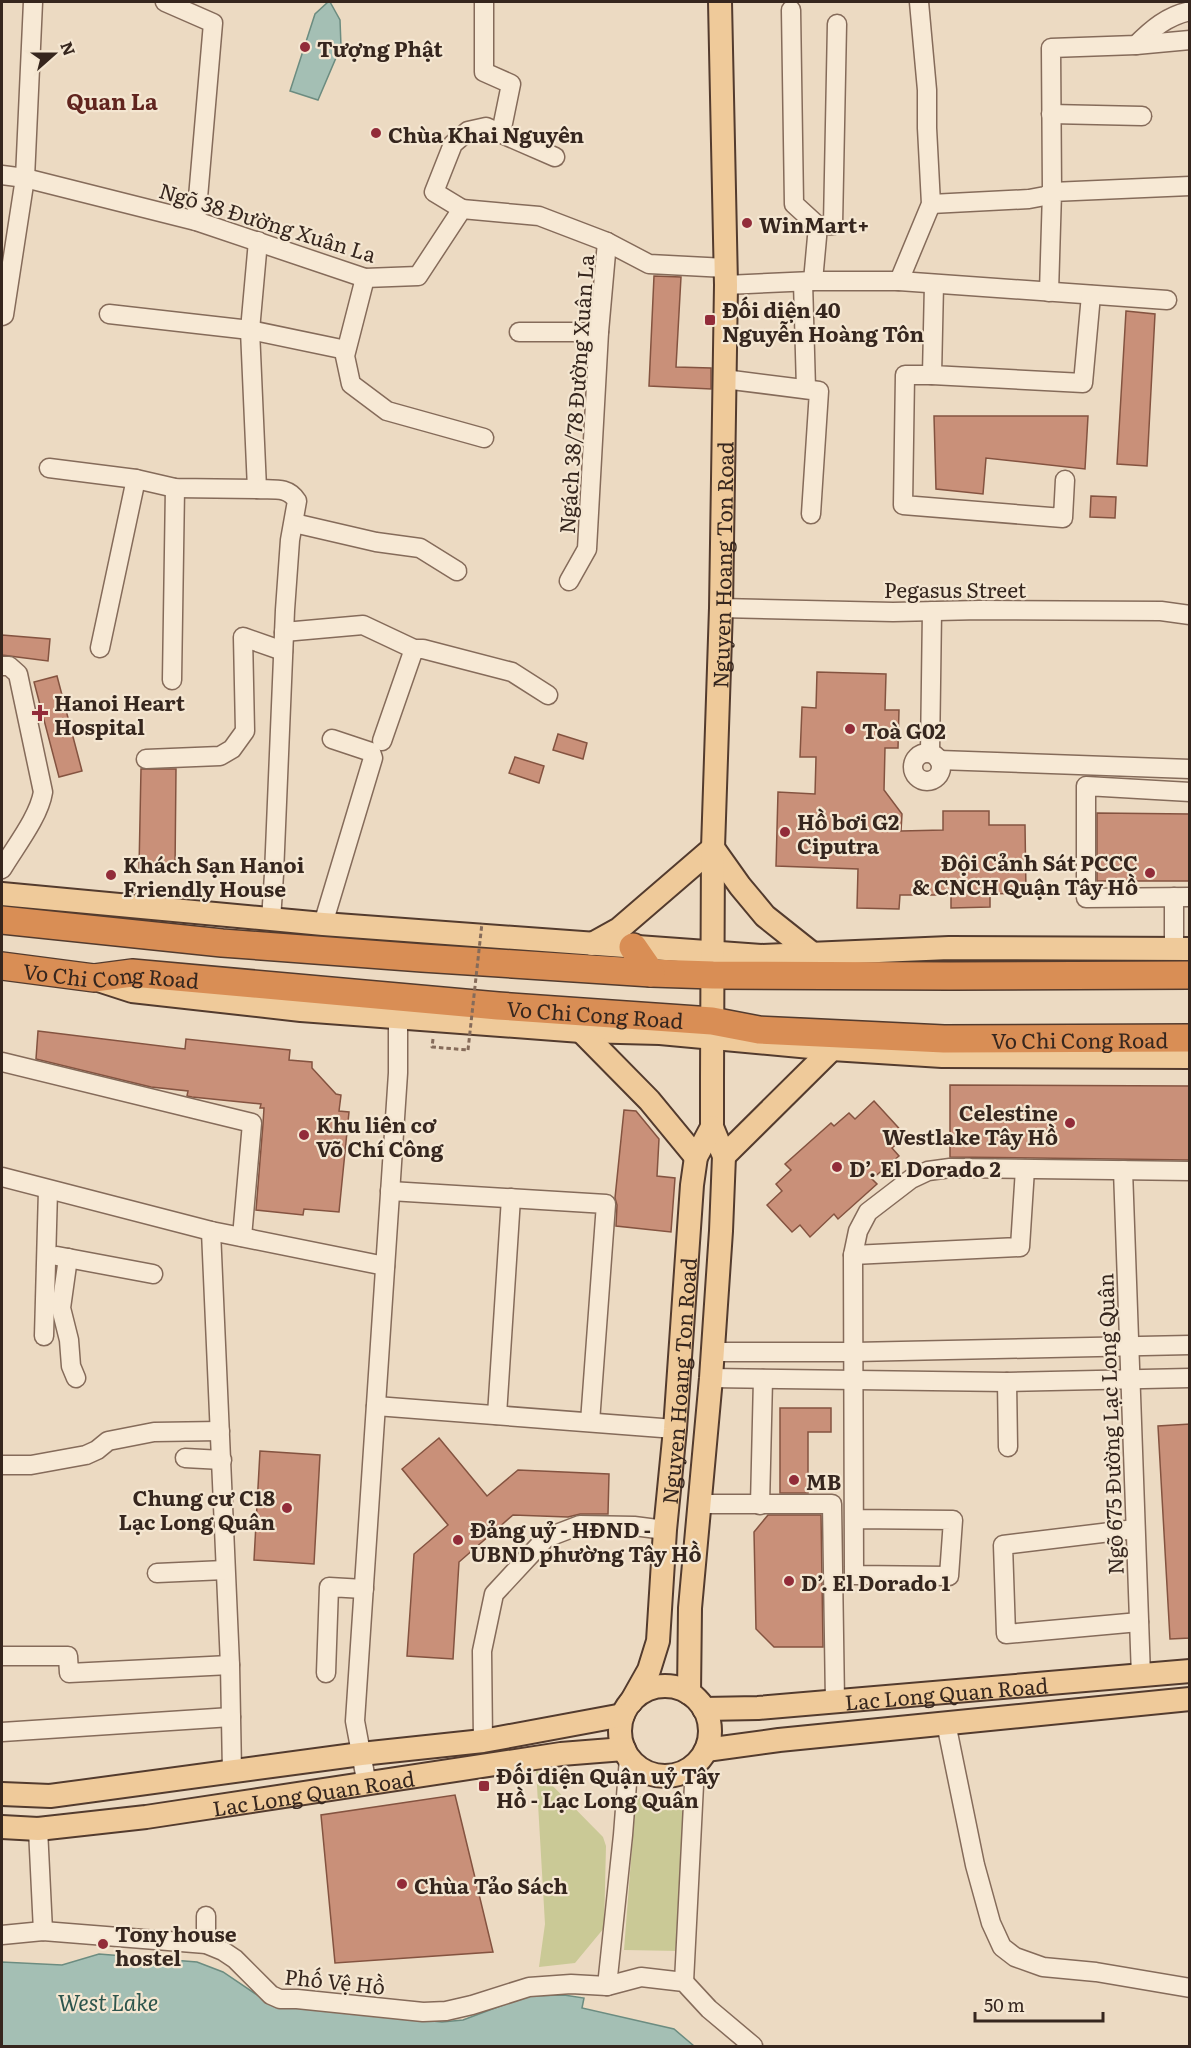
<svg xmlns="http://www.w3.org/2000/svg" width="1191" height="2048" viewBox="0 0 1191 2048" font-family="Literata,serif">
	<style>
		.green { fill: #cac996 }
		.water { fill: #a4bfb4; stroke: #6c8c80; stroke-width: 1.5 }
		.building { fill: #c99079; stroke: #845340; stroke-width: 1.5 }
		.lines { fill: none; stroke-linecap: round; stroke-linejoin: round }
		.minor-casing { stroke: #856b5a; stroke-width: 21 }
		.major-casing { stroke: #533b2e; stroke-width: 26 }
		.highway-casing { stroke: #533b2e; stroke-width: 30 }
		.path { stroke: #856b5a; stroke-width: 3; stroke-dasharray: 4.5 3; stroke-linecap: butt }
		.minor { stroke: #f7e9d5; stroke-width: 18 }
		.major { stroke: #efca9a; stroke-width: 22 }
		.highway { stroke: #d98e55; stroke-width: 27 }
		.path-bridge { stroke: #856b5a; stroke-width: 3; stroke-dasharray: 4.5 3; stroke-linecap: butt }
		.poi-dot { fill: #922c39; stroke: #f4e6d1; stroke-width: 2 }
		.labels { text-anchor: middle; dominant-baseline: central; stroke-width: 4.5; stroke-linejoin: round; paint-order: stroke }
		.poi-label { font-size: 21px; font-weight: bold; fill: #36261e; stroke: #f4e6d1; text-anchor: start }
		.street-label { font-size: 21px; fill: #36261e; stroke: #f4e6d1 }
		.neighbourhood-label { font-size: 22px; font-weight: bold; fill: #61241e; stroke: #f4e6d1 }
		.water-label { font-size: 22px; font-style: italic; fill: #2d554d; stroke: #f4e6d1 }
	</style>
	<rect width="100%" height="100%" fill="#ecdac2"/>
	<g class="green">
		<polygon points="536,1769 603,1837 606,1846 604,1928 575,1963 539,1967 545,1924"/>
		<polygon points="636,1796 686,1798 679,1951 624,1950"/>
	</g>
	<g class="water">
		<polygon points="328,2 330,2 340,20 341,46 318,100 290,91 315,14"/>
		<polygon points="99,1954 197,1962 223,1972 272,2005 442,2022 463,2020 527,1996 564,1995 584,1998 582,2008 674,2029 694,2046 2,2046 2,1962 62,1965"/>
	</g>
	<g class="building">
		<polygon points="654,276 681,277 676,367 711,368 711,389 649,386"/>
		<polygon points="1126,311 1155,314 1147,466 1117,464"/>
		<polygon points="934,416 1088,416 1085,469 986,458 983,494 936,489"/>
		<polygon points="1091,496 1116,497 1115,518 1090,517"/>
		<polygon points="2,635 50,639 48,661 2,655"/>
		<polygon points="817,672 886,674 885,710 899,710 898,748 885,748 884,790 902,814 901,831 943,830 943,811 989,811 989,825 1025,825 1026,893 990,894 990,907 951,908 951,895 900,895 899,909 857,908 858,869 776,866 778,792 815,794 816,757 800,757 802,707 816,708"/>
		<polygon points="57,676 82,771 59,777 34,682"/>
		<polygon points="558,734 587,743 583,759 553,750"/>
		<polygon points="515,757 544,766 539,783 509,773"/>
		<polygon points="141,769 176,769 175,870 139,869"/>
		<polygon points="1097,813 1190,814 1190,881 1097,881"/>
		<polygon points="38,1031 185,1049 186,1039 290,1050 289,1060 312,1062 312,1068 336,1094 341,1095 339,1111 349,1112 339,1212 304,1209 303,1215 256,1210 263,1124 264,1108 260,1108 261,1104 192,1097 187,1096 188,1091 151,1087 36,1059"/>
		<polygon points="950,1085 1190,1086 1190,1160 950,1157"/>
		<polygon points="874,1101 906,1136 892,1148 899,1156 872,1179 877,1184 838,1219 834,1214 810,1237 800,1225 792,1232 767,1205 782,1191 776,1184 791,1170 785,1164 831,1123 834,1126 849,1113 855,1119"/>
		<polygon points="624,1110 636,1111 659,1139 657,1176 675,1178 671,1232 616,1226 617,1205 615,1198"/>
		<polygon points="780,1408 831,1408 831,1432 808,1432 808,1493 780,1493"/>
		<polygon points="1190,1424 1190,1638 1170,1639 1158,1426"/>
		<polygon points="439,1438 487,1496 518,1470 609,1474 608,1514 580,1514 568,1517 513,1515 459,1562 453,1659 407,1656 414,1554 448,1525 402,1469"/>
		<polygon points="260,1451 320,1455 314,1564 254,1560"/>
		<polygon points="768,1515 821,1515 823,1647 774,1647 756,1629 754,1532"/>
		<polygon points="455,1795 493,1952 335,1963 321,1815"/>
	</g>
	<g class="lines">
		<defs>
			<g id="minor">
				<polyline points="165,2 213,23 196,221"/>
				<polyline points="484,2 484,72 511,84 501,133"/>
				<polyline points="791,10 794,204 818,226"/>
				<path d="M1136,45C1152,29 1167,16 1190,11"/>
				<polyline points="1051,114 1142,116"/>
				<polyline points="2,175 25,178 196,221 365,278 418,276 462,209 539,216 607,242 649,264 726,268"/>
				<polyline points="931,204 1029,199 1045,196 1052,192 1051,48 1136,45 1190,40"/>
				<polyline points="462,209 434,192 453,144 468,131 486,127 555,157"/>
				<path d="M258,241L250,330L257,489C273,490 288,486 297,501L290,540L285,610L274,874L271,920"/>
				<polyline points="365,278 345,356 351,384 387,411 484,438"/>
				<polyline points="813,281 818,226 833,225 837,24"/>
				<polyline points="899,281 1167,300"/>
				<polyline points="803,282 806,389"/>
				<polyline points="934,284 932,375 1083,383 1091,295"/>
				<polyline points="726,285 813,281 899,281 931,204 927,128 927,90 919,2"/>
				<polyline points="1049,292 1052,192 1190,186"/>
				<polyline points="109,314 250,330 346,350"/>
				<polyline points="2,316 4,315 25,178 33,2"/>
				<polyline points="519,332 599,332"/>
				<polyline points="932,375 905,375 903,505 1063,518 1065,480"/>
				<polyline points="724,379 819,391 811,514"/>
				<polyline points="49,468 136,479 175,488 257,489"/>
				<polyline points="294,523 376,542 420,548 457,571"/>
				<polyline points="569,581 587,549 599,332 607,242"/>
				<polyline points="721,608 893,612 980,610 1161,611 1190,615"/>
				<polyline points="284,632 363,625 414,649 423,649 512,672 548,695"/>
				<polyline points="100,648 136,479"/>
				<path d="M2,666H9L18,674L43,792C39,817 15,847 2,869"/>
				<polyline points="172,680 175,488"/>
				<polyline points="382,741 414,649"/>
				<circle cx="927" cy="767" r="14"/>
				<polyline points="930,753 932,611"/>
				<polyline points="146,759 220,756 232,749 245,731 243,637 283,651"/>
				<polyline points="939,760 1190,769"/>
				<polyline points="1190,792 1086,786 1086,898 1190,897"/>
				<polyline points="323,924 373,758 371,752 332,739"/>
				<polyline points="1174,949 1174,897"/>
				<polyline points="2,1062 252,1123 242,1237"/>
				<polyline points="1123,1170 1141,1676"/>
				<polyline points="2,1177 211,1231 385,1266"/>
				<polyline points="390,1191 606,1204 590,1422"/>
				<polyline points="211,1231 230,1665 232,1772"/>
				<polyline points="853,1255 1020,1247 1025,1169"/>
				<polyline points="57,1256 153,1274"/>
				<polyline points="68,1258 61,1308 69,1340 71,1366 76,1378"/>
				<polyline points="44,1336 48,1190"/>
				<polyline points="712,1352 854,1352 1190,1345"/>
				<polyline points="711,1378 1007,1382 1190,1378"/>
				<polyline points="1007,1382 1008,1447"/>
				<polyline points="376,1406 675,1429"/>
				<polyline points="497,1415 511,1198"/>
				<polyline points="185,1458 222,1460"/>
				<polyline points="2,1465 31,1465 86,1455 97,1450 108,1441 154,1432 220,1431"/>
				<polyline points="699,1504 832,1504 835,1702"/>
				<polyline points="760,1505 763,1379"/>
				<polyline points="855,1519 953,1520 949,1576 854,1575 853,1255 858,1231 868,1212 911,1179 928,1171 950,1168 1190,1171"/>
				<polyline points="1135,1529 1003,1545 1006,1634 1139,1622"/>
				<polyline points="157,1573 225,1570"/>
				<polyline points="2,1656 68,1656 69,1673 230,1665"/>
				<polyline points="326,1673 329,1587 364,1589"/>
				<polyline points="946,1723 975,1865 991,1923 1002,1947 1015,1957 1043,1967 1096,1972 1190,1988"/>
				<polyline points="2,1732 231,1717"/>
				<polyline points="483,1741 482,1651 494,1594 546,1538 580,1525 634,1526 665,1530"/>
				<polyline points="367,1785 355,1721 398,1073 398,1017"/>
				<polyline points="38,1829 43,1931"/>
				<polyline points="2,1935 43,1931 206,1944 223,1951 235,1959 271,1995 280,1999 297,1999 423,2012 446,2011 472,2005 529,1987 571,1984 607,1986 641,1977 684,1982 709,2009 753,2046"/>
				<polyline points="206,1944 206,1916"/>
				<polyline points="684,1982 695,1765"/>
				<polyline points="607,1986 623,1835 629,1758"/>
			</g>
			<g id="major">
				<polyline points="713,848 740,886 765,916 814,955"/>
				<polyline points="2,894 323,924 761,956 949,948 1190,949"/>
				<polyline points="592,944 619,929 713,848"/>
				<polyline points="95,979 132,991 301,1010 581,1031 660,1033 832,1049 942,1056 1190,1057"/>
				<polyline points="581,1031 649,1100 696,1157"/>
				<polyline points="724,1156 832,1049"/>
				<circle cx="665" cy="1731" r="45"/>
				<path id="s1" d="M689,1693L690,1608L711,1378L721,1231L724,1156L712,1127V1077L713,848L721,608L726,285L720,2"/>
				<path id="s2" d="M631,1702L649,1670L658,1641L665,1530L675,1429L692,1185L696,1157L712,1127"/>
				<path id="s3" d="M704,1709L758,1708L1190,1671"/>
				<polyline points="706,1750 779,1740 1190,1699"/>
				<polyline points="2,1794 50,1796 361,1754 483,1741 623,1715"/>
				<path id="s4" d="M2,1827L38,1829L146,1817L561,1754L624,1749"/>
			</g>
			<g id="highway">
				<polyline points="2,920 222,943 422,958 651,973 713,975 950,976 1190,975"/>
				<polyline points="633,947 651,973"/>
				<path id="s5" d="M2,966L94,978L132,973L498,1006L712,1021L759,1030L944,1039L1190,1038"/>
			</g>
		</defs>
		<use href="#minor" class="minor-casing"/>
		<use href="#major" class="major-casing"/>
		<use href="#highway" class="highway-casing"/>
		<polyline class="path" points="433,1039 432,1047 468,1050"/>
		<use href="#minor" class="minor"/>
		<use href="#major" class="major"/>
		<use href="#highway" class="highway"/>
		<polyline class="path-bridge" points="468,1050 482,923"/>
	</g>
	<g class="poi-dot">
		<circle cx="305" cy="47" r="6"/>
		<circle cx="376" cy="133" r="6"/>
		<circle cx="747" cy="223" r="6"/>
		<rect x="704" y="314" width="12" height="12" rx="3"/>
		<path d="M37 704h6v6h6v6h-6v6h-6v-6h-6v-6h6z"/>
		<circle cx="850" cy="729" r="6"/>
		<circle cx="785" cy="832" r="6"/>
		<circle cx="1150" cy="873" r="6"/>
		<circle cx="111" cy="875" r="6"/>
		<circle cx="1070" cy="1123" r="6"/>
		<circle cx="304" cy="1135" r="6"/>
		<circle cx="837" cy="1167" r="6"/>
		<circle cx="794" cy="1480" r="6"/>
		<circle cx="287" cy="1508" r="6"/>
		<circle cx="458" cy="1540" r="6"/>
		<circle cx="789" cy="1581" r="6"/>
		<rect x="478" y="1780" width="12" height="12" rx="3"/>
		<circle cx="402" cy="1884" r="6"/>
		<circle cx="103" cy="1944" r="6"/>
	</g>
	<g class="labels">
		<g class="poi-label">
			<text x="317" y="47">Tượng Phật</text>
			<text x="388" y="133">Chùa Khai Nguyên</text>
			<text x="759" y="223">WinMart+</text>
			<text x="722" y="308">Đối diện 40<tspan x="722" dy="24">Nguyễn Hoàng Tôn</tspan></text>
			<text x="54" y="701">Hanoi Heart<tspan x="54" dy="24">Hospital</tspan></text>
			<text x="862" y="729">Toà G02</text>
			<text x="797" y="820">Hồ bơi G2<tspan x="797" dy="24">Ciputra</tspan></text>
			<text x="1138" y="861" text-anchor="end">Đội Cảnh Sát PCCC<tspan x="1138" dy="24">&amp; CNCH Quận Tây Hồ</tspan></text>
			<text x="123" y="863">Khách Sạn Hanoi<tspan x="123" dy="24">Friendly House</tspan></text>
			<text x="1058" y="1111" text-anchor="end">Celestine<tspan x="1058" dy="24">Westlake Tây Hồ</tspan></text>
			<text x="316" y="1123">Khu liên cơ<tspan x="316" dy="24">Võ Chí Công</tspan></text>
			<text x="849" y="1167">D’. El Dorado 2</text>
			<text x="806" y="1480">MB</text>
			<text x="275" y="1496" text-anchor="end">Chung cư C18<tspan x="275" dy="24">Lạc Long Quân</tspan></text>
			<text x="470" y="1528">Đảng uỷ - HĐND -<tspan x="470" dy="24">UBND phường Tây Hồ</tspan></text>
			<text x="801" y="1581">D’. El Dorado 1</text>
			<text x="496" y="1774">Đối diện Quận uỷ Tây<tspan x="496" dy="24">Hồ - Lạc Long Quân</tspan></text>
			<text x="414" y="1884">Chùa Tảo Sách</text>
			<text x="115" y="1932">Tony house<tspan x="115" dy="24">hostel</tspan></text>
		</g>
		<g class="street-label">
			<text transform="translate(268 221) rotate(17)">Ngõ 38 Đường Xuân La</text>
			<text transform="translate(575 394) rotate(-86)">Ngách 38/78 Đường Xuân La</text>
			<text stroke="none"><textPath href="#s1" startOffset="1132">Nguyen Hoang Ton Road</textPath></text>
			<text x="955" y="588">Pegasus Street</text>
			<text stroke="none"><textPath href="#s5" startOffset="110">Vo Chi Cong Road</textPath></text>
			<text stroke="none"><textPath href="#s5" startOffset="596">Vo Chi Cong Road</textPath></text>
			<text stroke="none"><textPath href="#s5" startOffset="1082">Vo Chi Cong Road</textPath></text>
			<text stroke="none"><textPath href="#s2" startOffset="328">Nguyen Hoang Ton Road</textPath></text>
			<text transform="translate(1109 1424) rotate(-92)">Ngõ 675 Đường Lạc Long Quân</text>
			<text stroke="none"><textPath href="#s3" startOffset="243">Lac Long Quan Road</textPath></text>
			<text stroke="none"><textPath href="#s4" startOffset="314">Lac Long Quan Road</textPath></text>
			<text transform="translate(335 1980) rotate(6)">Phố Vệ Hồ</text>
		</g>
		<g class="neighbourhood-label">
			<text x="112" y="100">Quan La</text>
		</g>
		<g class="water-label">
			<text x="108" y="2001">West Lake</text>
		</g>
	</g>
	<rect width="1191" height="2048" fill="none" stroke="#36261e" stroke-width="6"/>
	<g transform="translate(54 54) rotate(69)" stroke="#f4e6d1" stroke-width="4.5" paint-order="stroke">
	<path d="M0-4.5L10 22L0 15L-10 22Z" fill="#36261e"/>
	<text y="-9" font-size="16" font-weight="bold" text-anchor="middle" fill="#36261e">N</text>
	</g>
	<path d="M975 2012v9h128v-9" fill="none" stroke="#36261e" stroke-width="3"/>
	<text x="984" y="2012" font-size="18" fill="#36261e" stroke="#f4e6d1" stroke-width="4.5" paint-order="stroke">50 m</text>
</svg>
